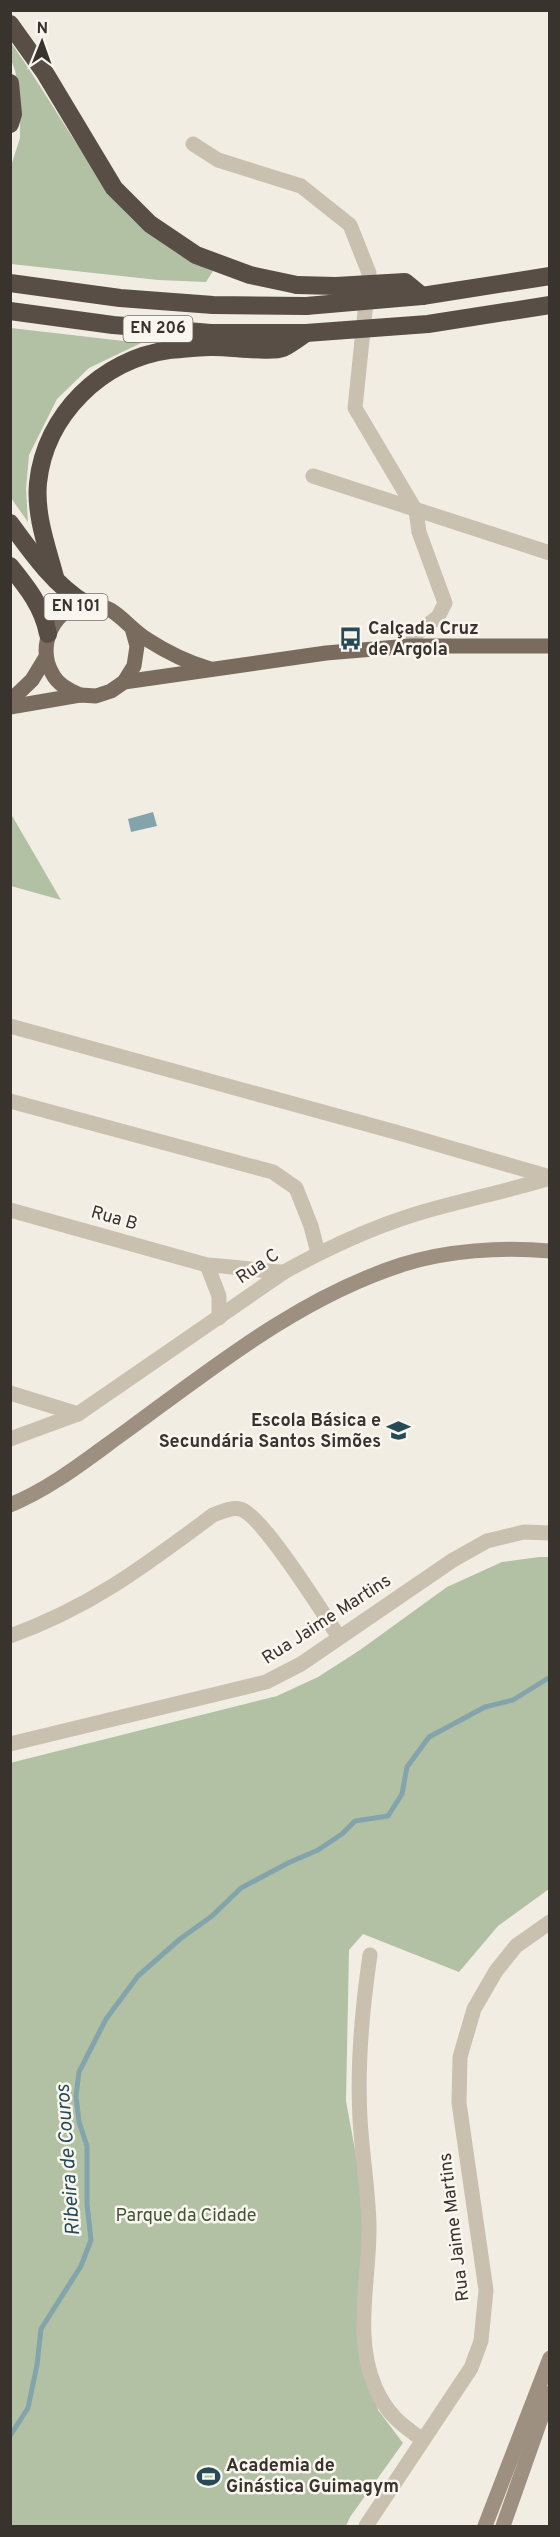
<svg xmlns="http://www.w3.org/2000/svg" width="560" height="2537" viewBox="0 0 560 2537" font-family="Overpass,sans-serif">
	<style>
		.green { fill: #b2c0a4 }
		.water { fill: #84a4ac }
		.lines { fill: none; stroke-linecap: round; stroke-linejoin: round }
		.stream { stroke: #84a4ac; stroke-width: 5 }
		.street { stroke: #c9c0af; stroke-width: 15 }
		.secondary { stroke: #9d9081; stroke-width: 15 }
		.primary { stroke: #796c5f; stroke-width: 15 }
		.highway { stroke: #594e45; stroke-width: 18 }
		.highway-bridge { stroke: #594e45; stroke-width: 18 }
		.labels { text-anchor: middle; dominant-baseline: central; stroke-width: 5; stroke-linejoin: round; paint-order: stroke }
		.shield { fill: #f9f6ef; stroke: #736e67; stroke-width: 1.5 }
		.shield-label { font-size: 16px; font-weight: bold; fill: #39332d }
		.poi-label { font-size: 18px; font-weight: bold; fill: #39332d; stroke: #f9f6ef; text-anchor: start }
		.street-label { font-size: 18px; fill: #39332d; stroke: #f9f6ef }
		.park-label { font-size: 18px; fill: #425533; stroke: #f9f6ef }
		.water-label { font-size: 20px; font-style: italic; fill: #264b57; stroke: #f9f6ef }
	</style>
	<rect width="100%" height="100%" fill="#f2ede3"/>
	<g class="green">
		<path d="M10,41C38,81 63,124 90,164C103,183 116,203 132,219C155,241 185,255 213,271L206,282L158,280L11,264V166L20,138V98L15,70L11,60Z"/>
		<polygon points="11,328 141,343 89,368 57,399 29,455 26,489 28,522 11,498"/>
		<polygon points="11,814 61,900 11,886"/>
		<polygon points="539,1557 549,1557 549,1889 498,1926 459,1972 363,1934 349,1950 346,2101 360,2177 364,2229 357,2340 378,2410 403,2443 350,2517 346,2526 11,2526 10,1763 277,1696 318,1677 360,1650 447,1587 502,1562"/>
	</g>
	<polygon class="water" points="153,812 157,826 131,832 128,819"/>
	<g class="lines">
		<polyline class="stream" points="10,2436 28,2408 37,2365 41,2329 81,2266 91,2240 87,2204 87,2146 79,2122 76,2096 79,2072 106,2019 138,1976 180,1939 212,1916 241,1888 288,1863 318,1850 342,1834 355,1821 388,1816 402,1794 407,1767 429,1737 485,1707 513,1700 550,1677"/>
		<g class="street">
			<polyline points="193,144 218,160 301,186 350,225 369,273 355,408 416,511 419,532 445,603 438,617 417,633 410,646"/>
			<polyline points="313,476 550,553"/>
			<polyline points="10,1026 399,1133 550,1177"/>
			<polyline points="10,1101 273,1172 296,1188 311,1226 318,1253"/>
			<path d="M10,1210L207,1265C233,1266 258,1271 284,1272"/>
			<polyline points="207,1265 219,1296 219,1318"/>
			<path d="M10,1393L78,1414L284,1272C331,1246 381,1223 433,1209C472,1198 511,1190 550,1178"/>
			<polyline points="10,1439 78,1414"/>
			<path d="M10,1636C91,1607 146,1565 213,1515C221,1512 232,1507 240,1509C262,1514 324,1615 339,1637"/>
			<polyline points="10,1744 266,1682 301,1664 453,1560 487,1541 524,1532 550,1533"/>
			<path d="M370,1955C362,2009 357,2064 360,2119C362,2154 368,2189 369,2224C370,2278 353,2336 375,2387C387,2414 400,2424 423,2440"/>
			<polyline points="366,2526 471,2368 481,2341 486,2290 459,2103 460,2057 474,2009 496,1971 516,1946 550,1922"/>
		</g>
		<g class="secondary">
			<path d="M10,1505C54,1487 91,1456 129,1429C214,1367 299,1298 401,1265C447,1250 502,1247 550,1251"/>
			<polyline points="485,2526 550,2358"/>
			<polyline points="503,2526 550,2393"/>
		</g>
		<g class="primary">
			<polyline points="124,682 326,653 410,646 550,646"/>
			<path d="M80,695C69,690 58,685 52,673C36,646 54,606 87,604C115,603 126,627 148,640C168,653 187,662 210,669"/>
			<polyline points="10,701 32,680 46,657"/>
			<polyline points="10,707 80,695 96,696 111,691 124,682 134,666 137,646 132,628"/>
		</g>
		<g class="highway">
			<polyline points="10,24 45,73 114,188 150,224 196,255 250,275 297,285"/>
			<polyline points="10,83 13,114 10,124"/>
			<polyline points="10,283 120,298 213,305 306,306"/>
			<polyline points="422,296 550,276"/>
			<polyline points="10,311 113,325 211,333 306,333"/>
			<path d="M10,523C31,552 55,586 86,604"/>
			<path d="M10,566C27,587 43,607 48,634"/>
			<path d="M55,577C47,547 35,515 38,483C45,415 102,359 169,350C183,349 197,347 210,347C226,346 271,353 283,348C291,344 299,338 306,333"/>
		</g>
		<g class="highway-bridge">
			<polyline points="297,285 336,286 405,282 422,296"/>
			<polyline points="306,306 422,296"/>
			<polyline points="306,333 428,324 550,305"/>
		</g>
	</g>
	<defs>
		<symbol id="bus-bare" viewBox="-9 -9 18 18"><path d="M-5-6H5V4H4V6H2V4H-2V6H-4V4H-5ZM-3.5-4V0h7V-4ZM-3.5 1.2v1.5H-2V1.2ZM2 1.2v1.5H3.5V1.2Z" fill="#264b57" stroke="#f9f6ef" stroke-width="2.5" paint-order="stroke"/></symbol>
		<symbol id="school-bare" viewBox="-9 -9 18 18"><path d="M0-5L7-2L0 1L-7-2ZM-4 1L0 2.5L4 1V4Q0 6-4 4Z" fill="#264b57" stroke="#f9f6ef" stroke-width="2.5" paint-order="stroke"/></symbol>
		<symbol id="stadium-bare" viewBox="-9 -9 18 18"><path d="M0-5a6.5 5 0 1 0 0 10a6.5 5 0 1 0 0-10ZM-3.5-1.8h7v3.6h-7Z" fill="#264b57" stroke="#f9f6ef" stroke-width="2.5" paint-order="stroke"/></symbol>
	</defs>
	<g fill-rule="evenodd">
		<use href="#bus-bare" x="334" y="622" width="33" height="33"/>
		<use href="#school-bare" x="382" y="1414" width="33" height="33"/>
		<use href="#stadium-bare" x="192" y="2460" width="33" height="33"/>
	</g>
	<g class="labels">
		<g class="shield">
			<rect x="123.5" y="316" width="69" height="26" rx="4.5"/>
			<rect x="44.5" y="594" width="63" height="26" rx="4.5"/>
		</g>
		<g class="shield-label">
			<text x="158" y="329">EN 206</text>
			<text x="76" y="607">EN 101</text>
		</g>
		<g class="poi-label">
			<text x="368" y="629">Calçada Cruz<tspan x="368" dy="21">de Argola</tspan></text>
			<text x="381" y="1421" text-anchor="end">Escola Básica e<tspan x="381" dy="21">Secundária Santos Simões</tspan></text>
			<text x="226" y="2466">Academia de<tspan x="226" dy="21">Ginástica Guimagym</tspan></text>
		</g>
		<g class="street-label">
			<text transform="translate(114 1219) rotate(16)">Rua B</text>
			<text transform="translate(258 1267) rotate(-34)">Rua C</text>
			<text transform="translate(327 1620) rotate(-33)">Rua Jaime Martins</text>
			<text transform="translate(455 2227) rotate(-97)">Rua Jaime Martins</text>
		</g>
		<g class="park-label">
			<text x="186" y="2216">Parque da Cidade</text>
		</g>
		<g class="water-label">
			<text transform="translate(69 2160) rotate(-94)">Ribeira de Couros</text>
		</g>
	</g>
	<rect width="560" height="2537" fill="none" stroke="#39332d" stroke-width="24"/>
	<g transform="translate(42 42) rotate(1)" stroke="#f9f6ef" stroke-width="4.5" paint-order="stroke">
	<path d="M0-4.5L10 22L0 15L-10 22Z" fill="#39332d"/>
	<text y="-9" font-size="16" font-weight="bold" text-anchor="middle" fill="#39332d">N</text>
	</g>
</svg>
